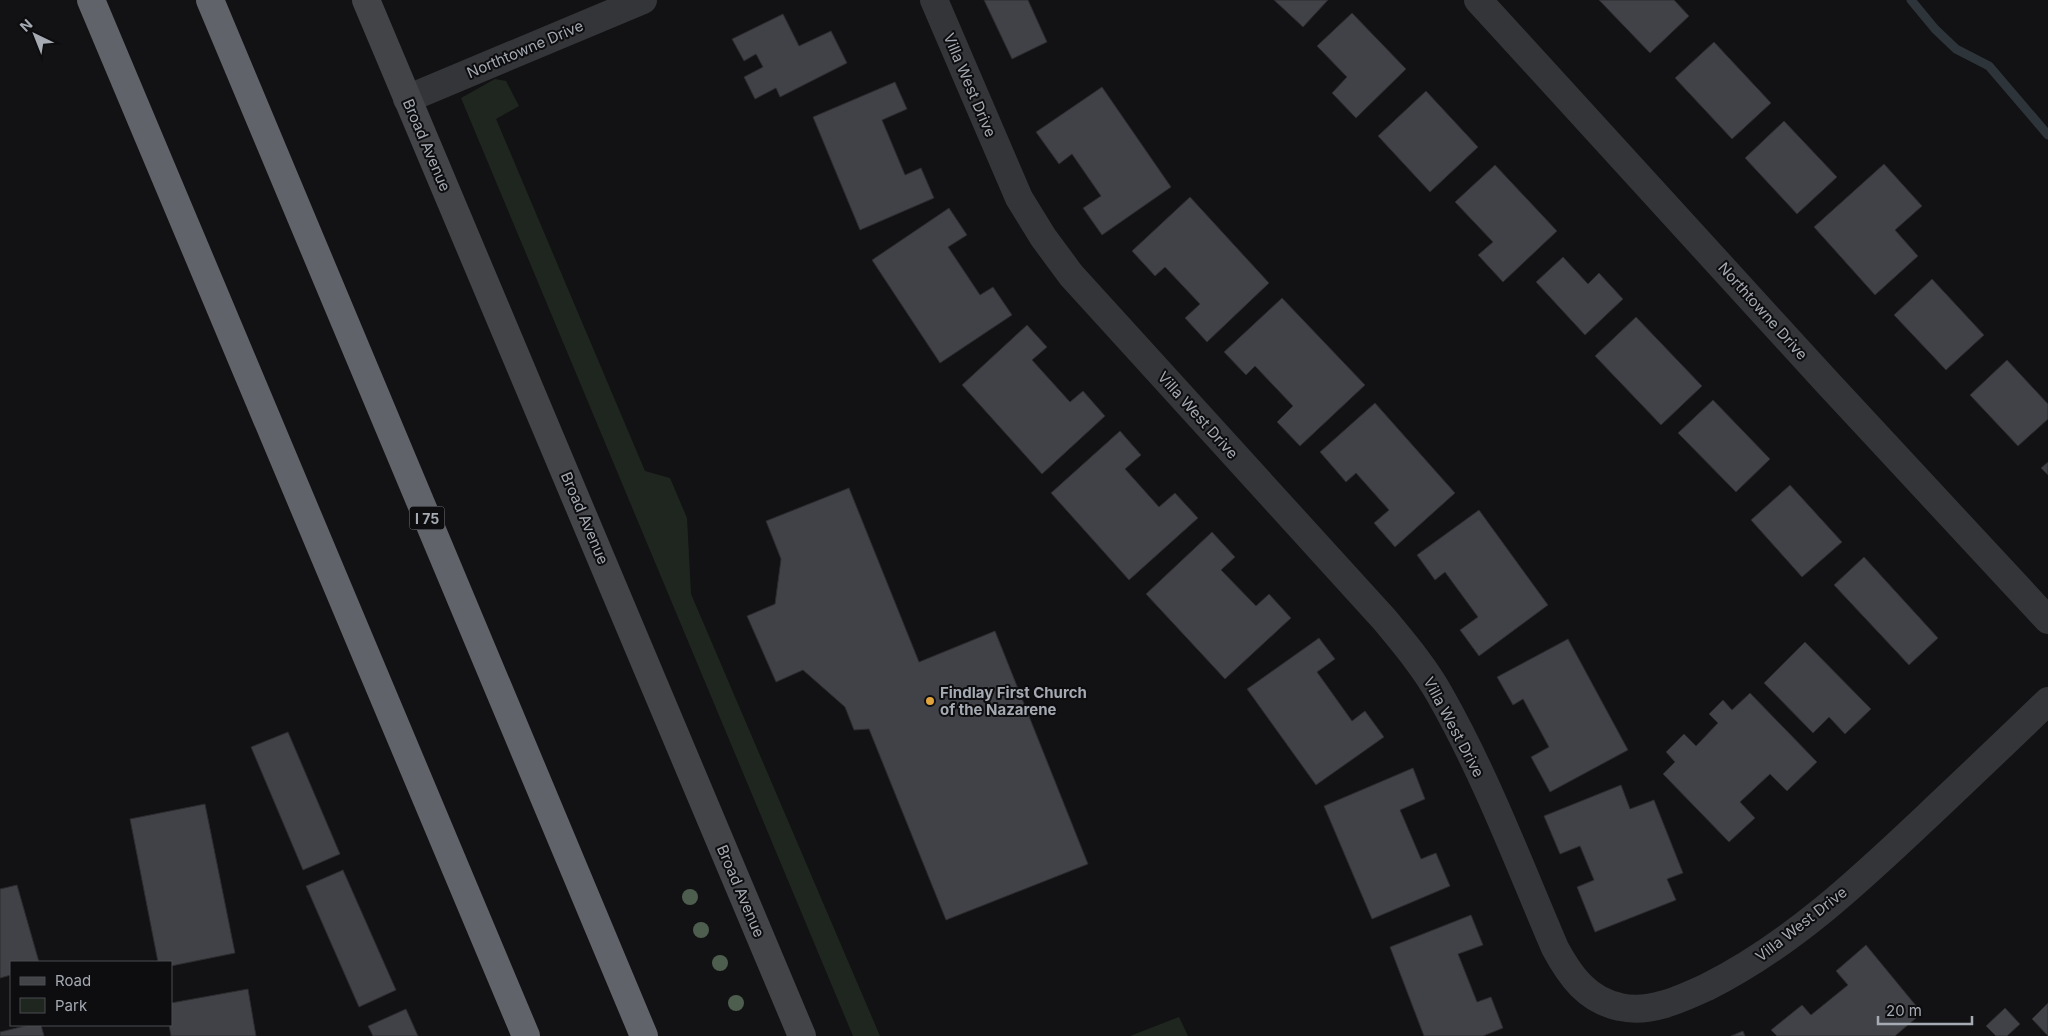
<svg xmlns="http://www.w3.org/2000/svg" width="2048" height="1036" viewBox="0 0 2048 1036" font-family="Inter,sans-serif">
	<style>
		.green { fill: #1f261f }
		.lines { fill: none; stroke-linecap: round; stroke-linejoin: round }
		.stream { stroke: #2d353b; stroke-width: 9 }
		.building { fill: #414247; stroke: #2c2c2f }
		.minor { stroke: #343538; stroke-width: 28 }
		.secondary { stroke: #424448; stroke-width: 28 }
		.motorway { stroke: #606369; stroke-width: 28 }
		.tree { fill: #4d5e4e }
		.poi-dot { fill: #e1a43d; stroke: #0d0d0f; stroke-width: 2 }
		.labels { text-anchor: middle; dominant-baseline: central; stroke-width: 4; stroke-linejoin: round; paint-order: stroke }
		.shield { fill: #0d0d0f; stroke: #777b82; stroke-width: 1 }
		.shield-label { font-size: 14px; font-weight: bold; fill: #a5aab3 }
		.street-label { font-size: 15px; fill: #a5aab3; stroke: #0d0d0f }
		.poi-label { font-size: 15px; font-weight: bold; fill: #a5aab3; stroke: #0d0d0f; text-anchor: start }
	</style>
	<rect width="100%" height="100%" fill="#121214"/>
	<g class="green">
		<polygon points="495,79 506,81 519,106 496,119 645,471 670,478 687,518 691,594 880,1036 853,1036 461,98"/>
		<polygon points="1179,1017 1188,1036 1130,1036"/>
	</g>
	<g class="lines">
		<polyline class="stream" points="1911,0 1935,29 1956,49 1989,66 2048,135"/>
	</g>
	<g class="building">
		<polygon points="984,0 1028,0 1047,42 1012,59"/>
		<polygon points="1274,0 1328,0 1303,27"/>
		<polygon points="1599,0 1674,0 1689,16 1650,53"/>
		<polygon points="1352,13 1406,69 1356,118 1332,93 1347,77 1317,46"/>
		<polygon points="783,14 799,46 831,31 847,63 780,97 776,88 755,99 744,77 763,67 756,54 744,61 732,39"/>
		<polygon points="1714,42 1771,103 1732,139 1675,78"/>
		<polygon points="895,82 907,109 882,120 905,175 921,168 934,198 860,230 813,117"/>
		<polygon points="1102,87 1171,187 1102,235 1083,208 1101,196 1072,154 1059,164 1036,132"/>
		<polygon points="1426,91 1478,147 1430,192 1378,136"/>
		<polygon points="1784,121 1837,177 1797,214 1745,158"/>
		<polygon points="1884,164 1922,206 1895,230 1918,256 1875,295 1814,227"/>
		<polygon points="1495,165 1557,231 1503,282 1478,255 1493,242 1455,202"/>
		<polygon points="1190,197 1269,283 1207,342 1185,318 1200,304 1165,267 1155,276 1132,251"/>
		<polygon points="949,208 967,235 948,247 980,295 993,287 1012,315 940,363 872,260"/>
		<polygon points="1563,257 1588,284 1599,273 1623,299 1585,335 1536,282"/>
		<polygon points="1932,279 1984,335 1946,370 1894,315"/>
		<polygon points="1282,298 1365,385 1300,446 1277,422 1293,406 1255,366 1246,375 1224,352"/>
		<polygon points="1636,317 1702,386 1661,425 1595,356"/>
		<polygon points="1027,325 1047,347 1032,360 1070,402 1083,391 1105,416 1042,474 962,385"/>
		<polygon points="2007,360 2048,404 2048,419 2018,446 1970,395"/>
		<polygon points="1713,400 1770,459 1736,492 1678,433"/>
		<polygon points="1375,403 1455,493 1395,547 1374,523 1389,510 1356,473 1346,482 1320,452"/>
		<polygon points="1120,431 1141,455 1125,469 1159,507 1175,493 1198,518 1129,580 1051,493"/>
		<polygon points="2048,462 2048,475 2041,468"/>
		<polygon points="1790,485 1842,542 1802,577 1751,520"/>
		<polygon points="849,488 919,662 995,631 1088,864 946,920 869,729 854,730 845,707 803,670 776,682 747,616 775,604 781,559 766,521"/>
		<polygon points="1479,510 1548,605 1479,656 1460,630 1478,617 1445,572 1435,580 1417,555"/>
		<polygon points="1212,532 1235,557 1221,570 1256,606 1269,594 1291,618 1225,679 1146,594"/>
		<polygon points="1864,557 1938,638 1909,665 1834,585"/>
		<polygon points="1319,638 1335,659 1317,672 1352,721 1365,711 1384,737 1316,785 1247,689"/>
		<polygon points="1568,639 1628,750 1550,792 1531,757 1549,747 1523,699 1513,705 1497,677"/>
		<polygon points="1805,642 1871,709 1845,734 1829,717 1813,733 1764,683"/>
		<polygon points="1750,693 1817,762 1787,791 1770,774 1740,802 1755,818 1729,842 1663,774 1675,762 1666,752 1684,734 1696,746 1718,723 1709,714 1723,700 1732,710"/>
		<polygon points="288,732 340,854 303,870 251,747"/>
		<polygon points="1413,768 1425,799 1400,810 1421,859 1436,853 1450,886 1372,919 1324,806"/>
		<polygon points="1621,785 1630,809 1654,800 1683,873 1667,879 1676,900 1595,932 1577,887 1594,880 1580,846 1560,854 1544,816"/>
		<polygon points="205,804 235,953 171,966 171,962 158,962 130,819"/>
		<polygon points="343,870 396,990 359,1007 306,886"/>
		<polygon points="17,885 39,962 11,962 11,975 0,978 0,889"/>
		<polygon points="1471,915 1483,945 1458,954 1477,1002 1491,997 1503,1028 1483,1036 1424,1036 1390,947"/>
		<polygon points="1866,945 1922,1013 1895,1036 1777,1036 1771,1030 1802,1005 1811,1015 1848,985 1836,971"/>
		<polygon points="248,989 256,1036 171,1036 169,1025 171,1025 171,1003"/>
		<polygon points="2048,1003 2048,1036 2032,1019"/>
		<polygon points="2005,1008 2020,1024 2007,1036 1996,1036 1986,1026"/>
		<polygon points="406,1009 418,1036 373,1036 368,1026"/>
		<polygon points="29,1025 41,1025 44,1036 0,1036 0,1032"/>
		<polygon points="1743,1031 1745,1036 1731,1036"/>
	</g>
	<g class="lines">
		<g class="minor">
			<path d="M934,0L1019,198L1043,237L1071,275L1384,619C1404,643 1425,668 1440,695C1486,776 1519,864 1555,948C1570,976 1587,1000 1620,1007C1649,1014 1681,999 1707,987C1795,943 1867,873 1938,806C1975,771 2012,736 2048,701"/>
			<polyline points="1478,0 1826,381 2048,620"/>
			<polyline points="407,99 643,0"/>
		</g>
		<polyline class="secondary" points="366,0 802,1036"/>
		<g class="motorway">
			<polyline points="91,0 526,1036"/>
			<polyline points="210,0 644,1036"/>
		</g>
	</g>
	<g class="tree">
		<circle cx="690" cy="897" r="8"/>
		<circle cx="701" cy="930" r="8"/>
		<circle cx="720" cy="963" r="8"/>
		<circle cx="736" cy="1003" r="8"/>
	</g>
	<circle class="poi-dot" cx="930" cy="701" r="5"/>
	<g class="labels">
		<rect class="shield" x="409.5" y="506.5" width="35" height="23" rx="4"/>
		<g class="shield-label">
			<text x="427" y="518">I 75</text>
		</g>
		<g class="street-label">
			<text transform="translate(525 49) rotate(-23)">Northtowne Drive</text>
			<text transform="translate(970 85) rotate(67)">Villa West Drive</text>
			<text transform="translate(427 145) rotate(67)">Broad Avenue</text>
			<text transform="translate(1763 311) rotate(48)">Northtowne Drive</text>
			<text transform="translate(1198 415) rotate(48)">Villa West Drive</text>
			<text transform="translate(585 518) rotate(67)">Broad Avenue</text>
			<text transform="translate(1454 727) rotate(62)">Villa West Drive</text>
			<text transform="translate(741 891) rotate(67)">Broad Avenue</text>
			<text transform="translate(1801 924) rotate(-38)">Villa West Drive</text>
		</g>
		<g class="poi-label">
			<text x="940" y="692">Findlay First Church<tspan x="940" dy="17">of the Nazarene</tspan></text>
		</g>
	</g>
	<rect x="10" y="961" width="162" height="65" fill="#0d0d0f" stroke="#4a4c51"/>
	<rect x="20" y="977" width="25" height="8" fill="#424448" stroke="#4a4c51"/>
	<text x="55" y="986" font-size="15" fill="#a5aab3">Road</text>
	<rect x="20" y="998" width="25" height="15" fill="#1f261f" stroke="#4a4c51"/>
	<text x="55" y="1011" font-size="15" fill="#a5aab3">Park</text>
	<g transform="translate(35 35) rotate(317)" stroke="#0d0d0f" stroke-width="4" paint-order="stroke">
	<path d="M0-4L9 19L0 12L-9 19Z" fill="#a5aab3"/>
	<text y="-8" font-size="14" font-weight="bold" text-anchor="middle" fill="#a5aab3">N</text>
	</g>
	<path d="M1878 1016v8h94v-8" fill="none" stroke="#a5aab3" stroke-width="2.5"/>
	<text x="1886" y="1016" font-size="15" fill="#a5aab3" stroke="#0d0d0f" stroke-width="4" paint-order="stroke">20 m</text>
</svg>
